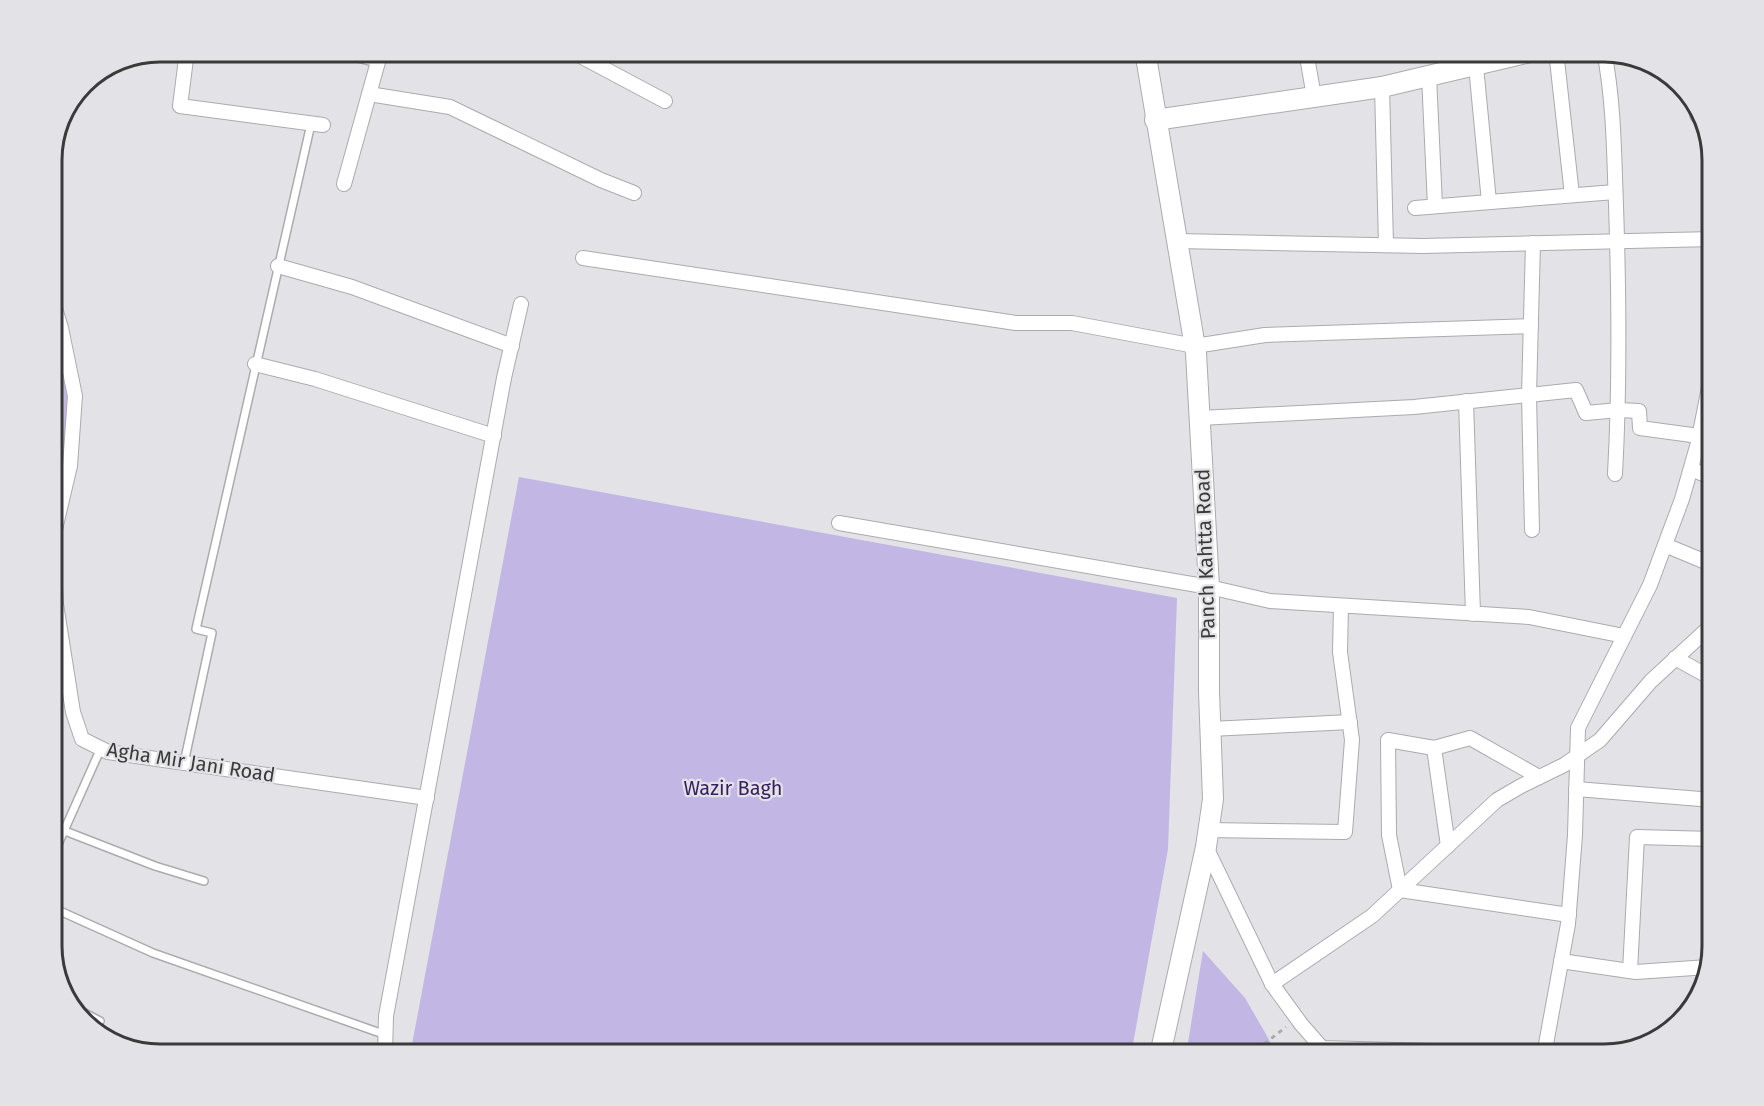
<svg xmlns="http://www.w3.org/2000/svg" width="1764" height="1106" viewBox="0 0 1764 1106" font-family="'Fira Sans',sans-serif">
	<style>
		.green { fill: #c1b6e4 }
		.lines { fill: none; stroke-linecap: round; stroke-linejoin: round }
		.lane-casing { stroke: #ababaf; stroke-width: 10 }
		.street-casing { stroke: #ababaf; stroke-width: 16 }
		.secondary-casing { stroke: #ababaf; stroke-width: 22 }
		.path { stroke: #abaaad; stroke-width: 3; stroke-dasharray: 4.5 4.5; stroke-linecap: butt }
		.lane { stroke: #fff; stroke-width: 7 }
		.street { stroke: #fff; stroke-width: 14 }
		.secondary { stroke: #fff; stroke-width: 20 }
		.labels { text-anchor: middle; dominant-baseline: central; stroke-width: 4.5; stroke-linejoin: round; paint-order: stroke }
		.street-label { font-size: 20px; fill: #3a3a3b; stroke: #e3e2e6 }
		.park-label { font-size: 20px; fill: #371e61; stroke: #e3e2e6 }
		.rim { fill: none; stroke: #3a3a3b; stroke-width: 3 }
	</style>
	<rect width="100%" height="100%" fill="#e3e2e6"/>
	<g class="green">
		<polygon points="61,328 75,396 52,542 58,620 51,621 51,331"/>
		<polygon points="519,477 1177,598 1168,849 1131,1055 410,1055"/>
		<polygon points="1203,951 1245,998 1278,1055 1186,1055"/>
	</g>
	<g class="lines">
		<defs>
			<g id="lane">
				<polyline points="328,51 378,63"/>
				<polyline points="184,763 212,633 196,629 311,124"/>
				<polyline points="65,831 155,866 204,881"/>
				<polyline points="51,860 101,748"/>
				<polyline points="51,907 153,953 386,1035"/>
				<polyline points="71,1006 100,1021"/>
			</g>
			<g id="street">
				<polyline points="187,51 180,106 323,125"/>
				<polyline points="571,51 665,101"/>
				<polyline points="1306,51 1314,97"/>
				<polyline points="1556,51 1572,195"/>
				<path d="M1604,51C1614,102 1614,154 1616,205C1619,295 1620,385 1615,474"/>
				<polyline points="1476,66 1489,202"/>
				<polyline points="1429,76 1435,206"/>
				<polyline points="1382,87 1386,245"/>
				<polyline points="369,94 450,107 601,180 634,193"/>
				<polyline points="1694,101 1697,115"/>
				<polyline points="344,184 381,51"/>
				<polyline points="1415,208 1615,192"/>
				<polyline points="1178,241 1423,246 1713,239"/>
				<polyline points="583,258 1016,323 1072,323 1195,346 1265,335 1531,326"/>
				<polyline points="278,266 352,287 512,346"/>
				<polyline points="51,295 61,328 75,396 70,466 52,542 56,604 73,712 82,739 108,752 427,798"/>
				<polyline points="255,364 315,379 494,436"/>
				<polyline points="1466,401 1473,614"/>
				<polyline points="1200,418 1414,407 1576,390 1586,413 1619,410 1639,411 1640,428 1699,436"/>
				<polyline points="1691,469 1713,478"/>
				<polyline points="839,523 1209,587 1270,601 1529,617 1624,636"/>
				<polyline points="1532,530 1529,395 1533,243"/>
				<polyline points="1665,545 1713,565"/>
				<polyline points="1675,658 1713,679"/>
				<polyline points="1210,729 1350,722"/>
				<polyline points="1434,748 1448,846"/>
				<polyline points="1539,777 1470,738 1434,748 1388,740 1389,835 1400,890 1569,915"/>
				<polyline points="1576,789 1713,800"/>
				<polyline points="1208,830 1345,832 1352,740 1340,652 1341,606"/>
				<polyline points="1206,847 1272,984 1301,1024 1322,1048 1544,1054"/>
				<polyline points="1561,961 1636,972 1708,967"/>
				<polyline points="1630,971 1637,837 1713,839"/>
				<polyline points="1272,984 1372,916 1497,800 1521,786 1564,765 1600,740 1651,681 1713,624"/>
				<polyline points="385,1055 386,1016 504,378 521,304"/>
				<polyline points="1544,1055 1568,924 1575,835 1578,728 1650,585 1682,499 1698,443 1713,367"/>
			</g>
			<g id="secondary">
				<polyline points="1145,51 1196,353 1209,587 1209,692 1213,799 1206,847 1160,1055"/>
				<polyline points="1155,120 1382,87 1534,51"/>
			</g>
		</defs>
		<use href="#lane" class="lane-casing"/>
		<use href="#street" class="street-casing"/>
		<use href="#secondary" class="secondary-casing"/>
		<polyline class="path" points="1250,1055 1286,1027"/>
		<use href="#lane" class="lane"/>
		<use href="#street" class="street"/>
		<use href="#secondary" class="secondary"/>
	</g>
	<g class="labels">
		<g class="street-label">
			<text transform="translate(1205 554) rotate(-92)">Panch Kahtta Road</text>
			<text transform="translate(191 762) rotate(9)">Agha Mir Jani Road</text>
		</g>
		<g class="park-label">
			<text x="733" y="788">Wazir Bagh</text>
		</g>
	</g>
	<path d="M0 0H1764V1106H0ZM160 62H1604A98 98 0 0 1 1702 160V946A98 98 0 0 1 1604 1044H160A98 98 0 0 1 62 946V160A98 98 0 0 1 160 62Z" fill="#e3e2e6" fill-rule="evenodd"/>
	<path class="rim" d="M160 62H1604A98 98 0 0 1 1702 160V946A98 98 0 0 1 1604 1044H160A98 98 0 0 1 62 946V160A98 98 0 0 1 160 62Z"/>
</svg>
